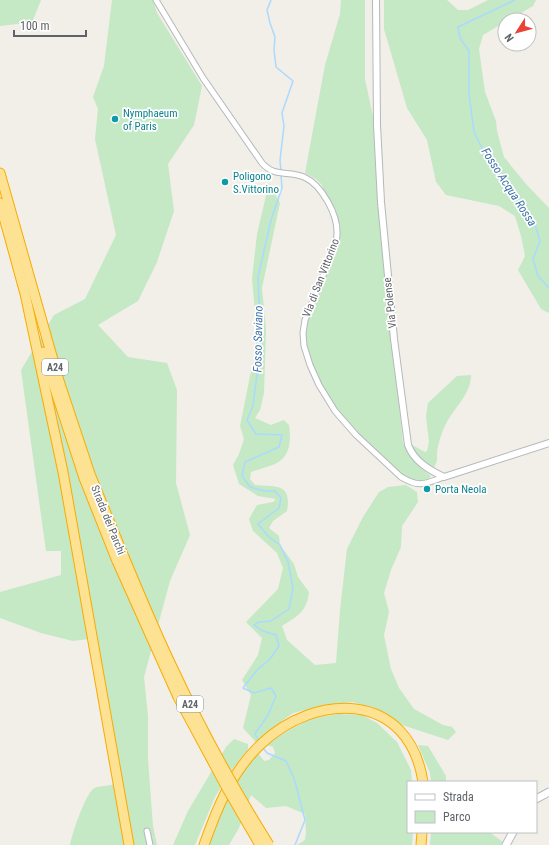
<svg xmlns="http://www.w3.org/2000/svg" width="549" height="845" viewBox="0 0 549 845" font-family="'Roboto Condensed',sans-serif">
	<style>
		.green { fill: #c5e8c5 }
		.lines { fill: none; stroke-linecap: round; stroke-linejoin: round }
		.stream { stroke: #aadaff; stroke-width: 1.5 }
		.minor-casing { stroke: #b5b8bc; stroke-width: 7 }
		.tertiary-casing { stroke: #b5b8bc; stroke-width: 8 }
		.secondary-casing { stroke: #b6babf; stroke-width: 9 }
		.motorway-casing { stroke: #f9ab00; stroke-width: 11 }
		.minor { stroke: #fff; stroke-width: 5 }
		.tertiary { stroke: #fff; stroke-width: 6 }
		.secondary { stroke: #fff; stroke-width: 7 }
		.motorway { stroke: #fde293; stroke-width: 9 }
		.motorway-bridge-casing { stroke: #f9ab00; stroke-width: 11; stroke-linecap: butt }
		.motorway-bridge { stroke: #fde293; stroke-width: 9 }
		.culture-dot { fill: #0f9aa8; stroke: #fff; stroke-width: 1.5 }
		.labels { text-anchor: middle; dominant-baseline: central; stroke-width: 3.5; stroke-linejoin: round; paint-order: stroke }
		.shield { fill: #fff; stroke: #8f9295; stroke-width: 1 }
		.shield-label { font-size: 10px; font-weight: bold; fill: #5f6368 }
		.culture-label { font-size: 11px; fill: #0d838f; stroke: #fff; text-anchor: start }
		.street-label { font-size: 11px; fill: #5f6368; stroke: #fff }
		.water-label { font-size: 12px; font-style: italic; fill: #4174aa; stroke: #fff }
	</style>
	<rect width="100%" height="100%" fill="#f1efe8"/>
	<g class="green">
		<polygon points="0,0 41,0 33,20 30,25 17,24 0,26"/>
		<polygon points="112,0 153,0 157,13 202,86 194,125 168,164 174,211 157,262 138,301 98,325 128,357 167,363 177,390 176,483 190,535 170,581 144,677 148,716 148,759 153,826 157,845 131,845 89,639 73,641 41,633 0,618 0,592 61,575 61,551 46,551 21,370 54,315 85,299 116,235 95,139 98,109 93,97 104,66"/>
		<path d="M341,0H365V79L375,126L392,339L403,443C409,457 419,467 431,476C428,480 424,483 418,482C397,480 339,415 328,397C315,376 303,349 306,324L337,247L334,212L321,184L316,179L305,173L325,65L340,14Z"/>
		<polygon points="384,0 447,0 458,10 468,10 488,0 536,0 533,6 509,20 505,20 505,22 483,35 479,49 485,92 496,121 497,131 504,157 526,184 549,208 549,313 541,309 518,270 525,256 521,236 515,216 499,206 446,195 436,182 427,140 407,108 384,29"/>
		<path d="M269,183L280,203L262,288L266,329L264,393L260,410L255,418L271,425L284,420L289,425C291,439 291,457 275,464C268,467 259,469 251,472L250,479L255,485C276,487 292,483 287,511L273,521L269,528L279,536L280,545L294,564L298,577L309,592C307,612 296,617 282,626L287,640L315,665L336,663L340,610L347,549L363,517L379,492L388,487L406,485L417,492L418,502L402,526L401,547L391,570L384,593L389,612L384,635L391,669L399,688L414,709L443,725L452,727L456,732L448,740L402,725L374,708L353,702L326,705L293,713L275,726L282,734L310,719L339,714L362,715L377,723L397,742L411,770L412,782H408V832H413L412,845H297L305,840L306,832L305,814L286,806L266,808L251,795L239,828L229,845H208L224,801L242,772L258,753L264,761L269,760L275,753L273,747L255,741L243,728L251,695L242,680L258,655L262,638L246,622L278,589L283,568L277,553L253,531L249,519L257,505L273,502L276,499L258,496L239,484L233,465L239,454L244,439L240,426L250,376L256,354V322L252,279L257,234Z"/>
		<path d="M471,375C471,396 451,410 444,428C441,434 438,445 437,452C437,458 438,461 434,467H428L409,447L412,445L425,452L427,451L429,442L426,416L428,403L457,376Z"/>
		<polygon points="234,739 248,744 248,749 232,770 215,797 195,845 173,845 188,811 226,747"/>
		<polygon points="418,745 428,746 446,776 446,782 431,782 430,773"/>
		<path d="M114,784L125,845H70C72,833 85,796 93,789C97,785 107,787 114,784Z"/>
		<polygon points="431,832 489,832 503,842 501,845 430,845"/>
	</g>
	<g class="lines">
		<g class="stream">
			<polyline points="271,0 267,10 270,23 275,37 274,50 276,67 293,81 282,113 284,126 280,160 281,171"/>
			<polyline points="515,0 458,27 460,38 469,51 469,94 474,132 485,154 502,179 534,221 540,241 533,259 538,276 549,288"/>
			<polyline points="259,741 255,734 268,715 276,696 271,688 254,693 243,688 257,670 270,659 279,646 276,635 263,631 254,625 259,622 271,621 289,609 293,588 288,562 280,545 269,537 258,524 279,508 281,498 275,491 264,491 250,487 242,476 245,462 279,447 282,435 256,434 247,420 253,406 259,359 260,319 258,277 271,220 282,188 281,175"/>
			<polyline points="263,748 267,753 286,761 294,778 305,820 295,845"/>
		</g>
		<defs>
			<g id="minor">
				<path d="M156,0L203,78L262,163C275,178 288,170 304,177C322,185 338,215 337,234C337,238 336,242 335,246L305,320L303,333L304,346L310,365L319,385L335,411L356,435L401,477C420,488 424,484 444,477"/>
				<polyline points="147,831 150,845"/>
			</g>
			<path id="tertiary" d="M376,0L377,125L381,202L394,339L408,445C414,461 429,470 444,477L549,443"/>
			<g id="secondary">
				<polyline points="536,799 549,792"/>
				<polyline points="506,845 513,832"/>
			</g>
			<g id="motorway">
				<polyline points="0,173 59,381 90,474 124,557"/>
				<polyline points="0,203 24,290"/>
				<polyline points="23,284 63,472 129,845"/>
				<polyline points="43,352 84,478 117,561"/>
				<path d="M204,845C217,808 231,773 260,745C316,691 409,691 423,782"/>
				<polyline points="421,845 422,832"/>
			</g>
		</defs>
		<use href="#minor" class="minor-casing"/>
		<use href="#tertiary" class="tertiary-casing"/>
		<use href="#secondary" class="secondary-casing"/>
		<use href="#motorway" class="motorway-casing"/>
		<use href="#minor" class="minor"/>
		<use href="#tertiary" class="tertiary"/>
		<use href="#secondary" class="secondary"/>
		<use href="#motorway" class="motorway"/>
		<defs>
			<g id="motorway-bridge">
				<path d="M124,557C140,595 156,634 174,671C202,731 234,789 269,845"/>
				<polyline points="117,561 178,697 228,790 260,845"/>
			</g>
		</defs>
		<use href="#motorway-bridge" class="motorway-bridge-casing"/>
		<use href="#motorway-bridge" class="motorway-bridge"/>
	</g>
	<g class="culture-dot">
		<circle cx="115" cy="119" r="4"/>
		<circle cx="225" cy="182" r="4"/>
		<circle cx="427" cy="489" r="4"/>
	</g>
	<g class="labels">
		<g class="shield">
			<rect x="42" y="359" width="26" height="16" rx="3"/>
			<rect x="177" y="696" width="26" height="16" rx="3"/>
		</g>
		<g class="shield-label">
			<text x="55" y="367">A24</text>
			<text x="190" y="704">A24</text>
		</g>
		<g class="culture-label">
			<text x="123" y="113">Nymphaeum<tspan x="123" dy="13">of Paris</tspan></text>
			<text x="233" y="176">Poligono<tspan x="233" dy="13">S.Vittorino</tspan></text>
			<text x="435" y="489">Porta Neola</text>
		</g>
		<g class="street-label">
			<text transform="translate(321 278) rotate(-69)">Via di San Vittorino</text>
			<text transform="translate(390 303) rotate(-96)">Via Polense</text>
			<text transform="translate(108 520) rotate(68)">Strada dei Parchi</text>
		</g>
		<g class="water-label">
			<text transform="translate(509 187) rotate(57)">Fosso Acqua Rossa</text>
			<text transform="translate(258 339) rotate(-89)">Fosso Saviano</text>
		</g>
	</g>
	<rect x="407" y="781" width="130" height="52" fill="#ffffff" stroke="#bfc1c3"/>
	<rect x="415" y="794" width="20" height="6" fill="#ffffff" stroke="#bfc1c3"/>
	<text x="443" y="801" font-size="12" fill="#5f6368">Strada</text>
	<rect x="415" y="811" width="20" height="12" fill="#c5e8c5" stroke="#bfc1c3"/>
	<text x="443" y="821" font-size="12" fill="#5f6368">Parco</text>
	<g transform="translate(517 32) rotate(234)"><circle r="19" fill="#ffffff" stroke="#bfc1c3"/>
	<path d="M0-3L7 15L0 10L-7 15Z" fill="#ea4335"/>
	<text y="-6" font-size="11" font-weight="bold" text-anchor="middle" fill="#5f6368">N</text>
	</g>
	<path d="M14 30v6h72v-6" fill="none" stroke="#5f6368" stroke-width="2"/>
	<text x="20" y="30" font-size="12" fill="#5f6368" stroke="#ffffff" stroke-width="3" paint-order="stroke">100 m</text>
</svg>
